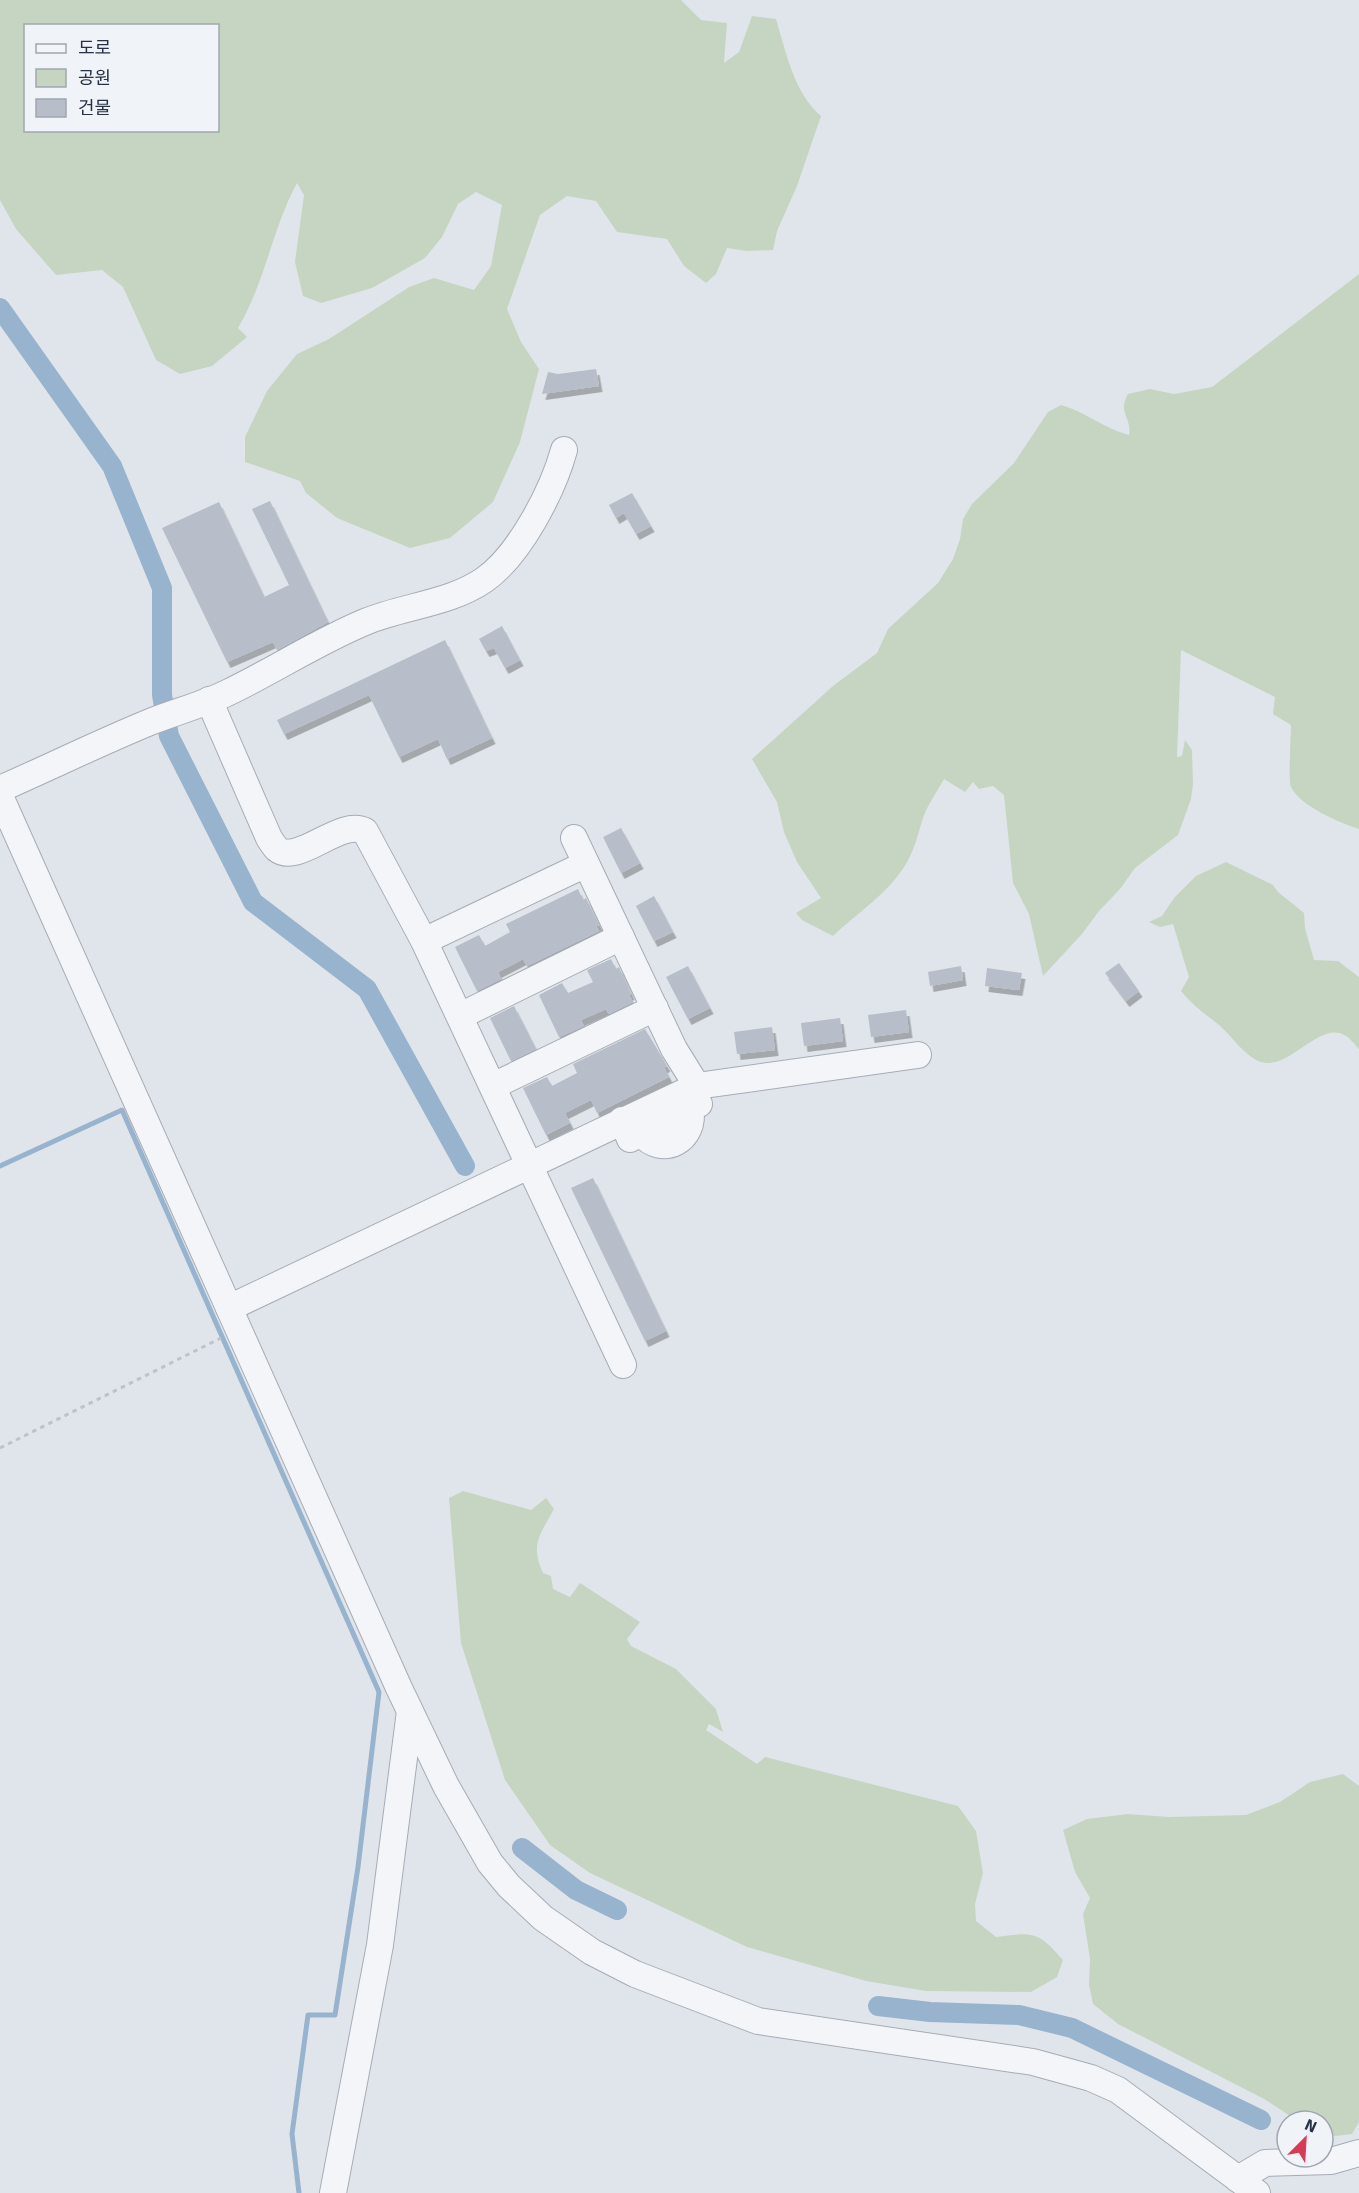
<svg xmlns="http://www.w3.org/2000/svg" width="1359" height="2193" viewBox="0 0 1359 2193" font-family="Signika,'Noto Sans KR',sans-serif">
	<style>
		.green { fill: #c6d5c1; fill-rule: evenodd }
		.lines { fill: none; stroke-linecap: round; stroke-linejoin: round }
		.stream { stroke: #98b3ce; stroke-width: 5 }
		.canal { stroke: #98b3ce; stroke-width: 20 }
		.building { fill: #b7bec9; filter: url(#shadow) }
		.minor-casing { stroke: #a5acb6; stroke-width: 28 }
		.path { stroke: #bfc2c9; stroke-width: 3; stroke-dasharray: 4.5 4.5; stroke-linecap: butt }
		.minor { stroke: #f4f5f8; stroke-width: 26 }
	</style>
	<defs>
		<filter id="shadow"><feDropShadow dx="3.5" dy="6" stdDeviation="0" flood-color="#0004"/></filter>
	</defs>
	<rect width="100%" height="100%" fill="#e0e5eb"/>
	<g class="green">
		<path d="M0,0H681L701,20L727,23L724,63L739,52L752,16L776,19C786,52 794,93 821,116L797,186L777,231L773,250L747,251L727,248L716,274L706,283L684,266L667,239L617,232L596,201L567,196L540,215L507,309L521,342L539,369L520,442L493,502L450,538L410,548L337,518L306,493L300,481L245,462V437L267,391L297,354L329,339L409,287L434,278L474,290L491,266L502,205L476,192L458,204L442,237L425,258L372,288L321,303L303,296L295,262L304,195L297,183C272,229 265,283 238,328L247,337L212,366L180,374L156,360L123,287L102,270L56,275L16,229L0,200ZM26,26H218V130H26Z"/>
		<path d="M1359,274V829C1340,823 1300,806 1291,787C1288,781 1291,736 1291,725L1273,714L1275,697L1181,650L1177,757L1182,756L1185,740L1192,750L1193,784L1191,799L1178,835L1135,868L1120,889L1099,911L1082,934L1043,976L1029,914L1013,883L1004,795L993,786L979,789L973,782L965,792L944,779C937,792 926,807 922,821C917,838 915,848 906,864C888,894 857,913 833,936L802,920L796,913L821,898L797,862L784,832L777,802L752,759L833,686L877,653L888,629L938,583L953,559L960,539L963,519L972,504L1014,463L1048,412L1061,405C1086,412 1105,429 1129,435C1132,417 1117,413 1128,394L1150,389L1174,394L1212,387Z"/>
		<path d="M1226,862L1273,885L1278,892L1304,913L1305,928L1314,960L1338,961L1359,977V1049C1355,1045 1351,1039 1346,1036C1320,1019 1290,1071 1261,1062C1244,1056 1232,1036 1219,1025C1204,1013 1193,1006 1181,991L1189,977L1173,924L1160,927L1149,922L1162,916L1174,898L1196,876Z"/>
		<path d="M463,1491L531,1510L546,1498L554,1509C540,1535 530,1544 543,1573L551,1576L553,1589L570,1597L580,1583L640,1622L627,1639L631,1646L676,1669L716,1709L723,1732L709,1724L706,1730L757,1764L765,1757L958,1806L976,1831L983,1873L975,1904L976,1921L996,1937C1033,1932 1038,1931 1063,1960L1057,1977L1031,1992L926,1991L866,1981L747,1947L590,1873L550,1845L505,1780L461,1643L449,1498Z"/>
		<polygon points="1343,1774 1359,1786 1359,2122 1352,2134 1335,2136 1323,2133 1323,2121 1298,2121 1266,2100 1118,2024 1093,2004 1089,1985 1090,1959 1083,1914 1090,1898 1075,1872 1063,1830 1087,1819 1128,1814 1169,1817 1246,1815 1280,1802 1310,1782"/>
	</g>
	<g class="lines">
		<polyline class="stream" points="0,1166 122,1110 379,1692 358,1867 335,2015 308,2015 292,2134 299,2193"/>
		<g class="canal">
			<polyline points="0,308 112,466 162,588 162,695 169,736 253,902 367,989 465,1166"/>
			<polyline points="522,1848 576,1890 617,1910"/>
			<polyline points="878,2006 930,2012 1019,2015 1072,2028 1261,2120"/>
		</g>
	</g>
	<g class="building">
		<polygon points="596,369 599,386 542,394 548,372 558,374"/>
		<polygon points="632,493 651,526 636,534 624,513 616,518 609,505"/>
		<polygon points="270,501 328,622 277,650 273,642 227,662 162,528 219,502 264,597 289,585 252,509"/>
		<polygon points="502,626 520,660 505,668 494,648 486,651 479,639"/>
		<polygon points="445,640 492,738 447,759 438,739 399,757 369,695 284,734 277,720"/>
		<polygon points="621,828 640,863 621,873 603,837"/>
		<polygon points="578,889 583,900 586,898 599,925 596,926 599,931 527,966 523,959 498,972 501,979 477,991 455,947 479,935 485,946 510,932 506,924"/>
		<polygon points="654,896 673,932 654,941 636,906"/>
		<polygon points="611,959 616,969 619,967 631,994 629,995 633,1002 609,1014 606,1009 581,1020 584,1026 559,1037 539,995 562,983 568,993 593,982 587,970"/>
		<polygon points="1119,963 1139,991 1126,1001 1105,973"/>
		<polygon points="688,966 710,1008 688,1019 666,977"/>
		<polygon points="961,966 963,980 930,986 928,972"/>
		<polygon points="987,968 1022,973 1019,990 985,986"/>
		<polygon points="514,1006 536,1049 511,1061 490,1018"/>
		<polygon points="906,1010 909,1032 871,1037 868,1015"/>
		<polygon points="840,1018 843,1041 804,1046 801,1023"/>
		<polygon points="772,1027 775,1050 737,1054 734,1032"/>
		<polygon points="645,1029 667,1066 664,1067 669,1077 597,1113 591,1100 565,1113 570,1123 546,1135 523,1088 547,1077 552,1086 577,1073 573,1064"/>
		<polygon points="593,1178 666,1331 645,1341 571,1188"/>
	</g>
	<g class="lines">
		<defs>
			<g id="minor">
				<path d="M209,700L269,838C271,841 274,846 277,849C298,866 340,818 365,831L424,941L623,1365"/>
				<path d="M0,789C50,767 99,743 150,722C175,712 202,705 227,693C273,671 317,642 365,622C403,606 449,604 484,580C520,555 553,490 564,450"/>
				<polyline points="0,796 399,1688 446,1786 490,1863 509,1886 543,1918 592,1952 635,1974 758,2021 1033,2062 1091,2078 1118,2090 1257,2193"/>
				<polyline points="574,838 674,1049 697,1086"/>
				<polyline points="424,941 586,864"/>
				<polyline points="460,1016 621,937"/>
				<polyline points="493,1086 655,1008"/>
				<polyline points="622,1120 630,1139 699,1104 691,1088"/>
				<path d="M641,1133C662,1159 697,1140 690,1108"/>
				<polyline points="229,1308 697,1086 918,1055"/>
				<polyline points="1238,2179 1265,2163 1331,2161 1359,2153"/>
				<polyline points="333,2193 380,1945 410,1711"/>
			</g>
		</defs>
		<use href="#minor" class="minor-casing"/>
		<polyline class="path" points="0,1448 221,1338"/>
		<use href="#minor" class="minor"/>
	</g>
	<rect x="24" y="24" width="195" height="108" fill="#f0f4f8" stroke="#a0a6b0" stroke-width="1.5"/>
	<rect x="36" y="44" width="30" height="9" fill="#f4f5f8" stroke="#a0a6b0" stroke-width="1.5"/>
	<text x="78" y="54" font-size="18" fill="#273244">도로</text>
	<rect x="36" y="69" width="30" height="18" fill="#c6d5c1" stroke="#a0a6b0" stroke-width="1.5"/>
	<text x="78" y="84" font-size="18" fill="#273244">공원</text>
	<rect x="36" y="99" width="30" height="18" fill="#b7bec9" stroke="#a0a6b0" stroke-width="1.5"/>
	<text x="78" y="114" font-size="18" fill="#273244">건물</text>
	<g transform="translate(1305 2139) rotate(24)"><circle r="28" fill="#f0f4f8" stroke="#a0a6b0" stroke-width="1.5"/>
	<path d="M0-4.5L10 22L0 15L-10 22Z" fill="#da3b54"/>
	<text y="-9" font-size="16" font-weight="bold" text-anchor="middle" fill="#273244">N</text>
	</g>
</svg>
